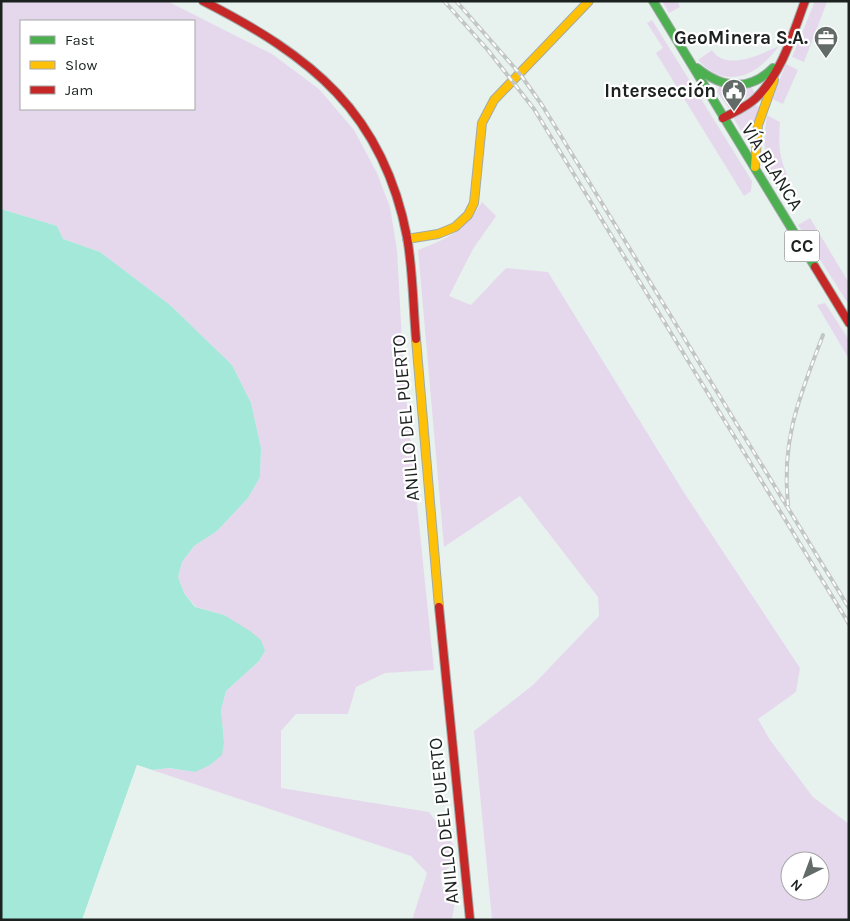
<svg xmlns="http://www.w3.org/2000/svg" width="850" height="921" viewBox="0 0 850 921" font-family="Karla,sans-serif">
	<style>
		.green { fill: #e6d8ec; fill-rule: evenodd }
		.water { fill: #a3e8d8 }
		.pier { fill: #e7f2ee }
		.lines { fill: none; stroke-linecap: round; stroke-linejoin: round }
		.fast-casing { stroke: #a2aaa8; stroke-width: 10 }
		.slow-casing { stroke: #a2aaa8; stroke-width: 10 }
		.jam-casing { stroke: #a2aaa8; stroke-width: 10 }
		.fast { stroke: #4caf50; stroke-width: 8 }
		.slow { stroke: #ffc107; stroke-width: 8 }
		.jam { stroke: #c62828; stroke-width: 8 }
		.rail-casing { stroke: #c2c6c4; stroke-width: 4 }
		.rail { stroke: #fff; stroke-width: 2; stroke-dasharray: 5.5; stroke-linecap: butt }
		.labels { text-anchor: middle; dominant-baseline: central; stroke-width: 4.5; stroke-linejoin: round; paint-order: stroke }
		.shield { fill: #fff; stroke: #5f6463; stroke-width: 1 }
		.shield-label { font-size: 18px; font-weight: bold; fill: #1b2220 }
		.poi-label { font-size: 19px; font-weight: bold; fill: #1b2220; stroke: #fff; text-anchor: end }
		.street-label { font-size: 19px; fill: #1b2220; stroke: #fff }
	</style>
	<rect width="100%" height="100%" fill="#e7f2ee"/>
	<g class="green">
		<path d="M1,1H167L272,54L319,89L354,130L377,173L390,207L397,250L404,377L434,670L385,673L356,687L348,714H296L281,731V788L429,812L453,844L455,862L440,875L443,889L455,900L452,920H412L427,873L411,856L152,770L168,768L195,772L224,742L221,710L226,691L259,661L265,651L224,615L196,607L184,593L178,577L182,562L194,546L217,531L248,498L260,477L261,448L251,403L232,365L170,305L100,252L63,239L57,226L1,209ZM21,21H194V109H21Z"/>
		<polygon points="662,1 677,1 680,7 669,13"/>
		<polygon points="815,1 827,2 804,62 792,57"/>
		<polygon points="652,20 752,181 751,191 744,196 656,53 663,48 647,23"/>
		<path d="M779,46C757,76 727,91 698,60L712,50C726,72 761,54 779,46Z"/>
		<polygon points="786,64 798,70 783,104 772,99"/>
		<polygon points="719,87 734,90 752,88 755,93 729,108 717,92"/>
		<polygon points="754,105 760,107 751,136 746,139 733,117"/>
		<path d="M767,115L780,122C778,150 780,160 792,186L779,192C764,163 762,147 767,115Z"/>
		<path d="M482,202L496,216L473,249L449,296L471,305L506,268L548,272L683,491L800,668L796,692L758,719L770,740L813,797L849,824V920H492L474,731L533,685L599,616L598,597L520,496L444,547L418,250C449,238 465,230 482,202ZM790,861H820V891H790Z"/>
		<polygon points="810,218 849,283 849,305 798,225"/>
		<polygon points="825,303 849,340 849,359 817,305"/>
	</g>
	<polygon class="water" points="1,209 57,226 63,239 100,252 170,305 232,365 251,403 261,448 260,477 248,498 217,531 194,546 182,562 178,577 184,593 195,607 224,615 250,631 261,640 265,651 259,661 226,691 221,710 224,742 222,755 210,765 195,772 169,768 152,770 137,765 82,920 1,920"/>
	<polygon class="pier" points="137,765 152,770 152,772 138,768 85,920 82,920"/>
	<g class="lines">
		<defs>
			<g id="fast">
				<polyline points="653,1 815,267"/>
				<path d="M697,68C722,88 749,92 773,68"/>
			</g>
			<g id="slow">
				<polyline points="755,167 758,125 774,80"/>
				<polyline points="407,239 438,234 455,227 468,215 474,203 482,123 494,100 589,1"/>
				<polyline points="416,339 439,607"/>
			</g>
			<g id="jam">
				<path d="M203,1C311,56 383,112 407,237C413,270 413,306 416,339"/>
				<path d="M723,118C734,112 747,107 756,98C782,73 793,33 805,1"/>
				<polyline points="815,267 849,323"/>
				<polyline points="439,607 470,920"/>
			</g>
		</defs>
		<use href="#fast" class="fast-casing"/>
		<use href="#slow" class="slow-casing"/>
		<use href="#jam" class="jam-casing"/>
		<use href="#fast" class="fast"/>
		<use href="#slow" class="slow"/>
		<use href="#jam" class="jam"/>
		<defs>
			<g id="rail">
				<polyline points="444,1 487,49 534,109 849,624"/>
				<polyline points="456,1 520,74 542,105 849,608"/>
				<path d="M788,505C781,438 800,396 823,335"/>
			</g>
		</defs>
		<use href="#rail" class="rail-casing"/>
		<use href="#rail" class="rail"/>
	</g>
	<defs>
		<symbol id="office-pin" viewBox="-11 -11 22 30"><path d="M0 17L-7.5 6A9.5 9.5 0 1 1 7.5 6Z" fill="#626b68" stroke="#fff"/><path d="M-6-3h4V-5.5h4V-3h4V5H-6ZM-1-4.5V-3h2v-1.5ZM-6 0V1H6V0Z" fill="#fff"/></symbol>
		<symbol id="civic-pin" viewBox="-11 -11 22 30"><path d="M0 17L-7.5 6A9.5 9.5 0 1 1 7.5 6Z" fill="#626b68" stroke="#fff"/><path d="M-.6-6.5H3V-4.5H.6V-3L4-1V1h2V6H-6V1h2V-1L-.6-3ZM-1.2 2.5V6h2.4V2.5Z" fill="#fff"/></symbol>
	</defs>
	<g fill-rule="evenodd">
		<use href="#office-pin" x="812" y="24" width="28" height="38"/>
		<use href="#civic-pin" x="720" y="77" width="28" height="38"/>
	</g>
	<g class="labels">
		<rect class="shield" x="784.5" y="230.5" width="35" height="31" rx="4"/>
		<g class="shield-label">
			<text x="802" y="246">CC</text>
		</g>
		<g class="poi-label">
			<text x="808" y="38">GeoMinera S.A.</text>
			<text x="716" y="91">Intersección</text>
		</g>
		<g class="street-label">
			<text transform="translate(772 167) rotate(58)">VÍA BLANCA</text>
			<text transform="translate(406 418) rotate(-95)">ANILLO DEL PUERTO</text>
			<text transform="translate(444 821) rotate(-96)">ANILLO DEL PUERTO</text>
		</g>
	</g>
	<rect width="850" height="921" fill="none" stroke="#1b2220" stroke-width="5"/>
	<rect x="20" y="20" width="175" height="90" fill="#ffffff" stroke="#a4a7a6"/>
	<rect x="30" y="36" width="25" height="8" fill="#4caf50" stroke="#a4a7a6"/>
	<text x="65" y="45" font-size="15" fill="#1b2220">Fast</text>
	<rect x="30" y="61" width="25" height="8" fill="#ffc107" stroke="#a4a7a6"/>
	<text x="65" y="70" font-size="15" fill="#1b2220">Slow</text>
	<rect x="30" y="86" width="25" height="8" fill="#c62828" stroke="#a4a7a6"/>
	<text x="65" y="95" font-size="15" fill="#1b2220">Jam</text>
	<g transform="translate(805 876) rotate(222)"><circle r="24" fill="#ffffff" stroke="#a4a7a6"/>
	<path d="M0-4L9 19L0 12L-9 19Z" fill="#626b68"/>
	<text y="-8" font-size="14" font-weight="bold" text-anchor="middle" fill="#1b2220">N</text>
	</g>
</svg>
